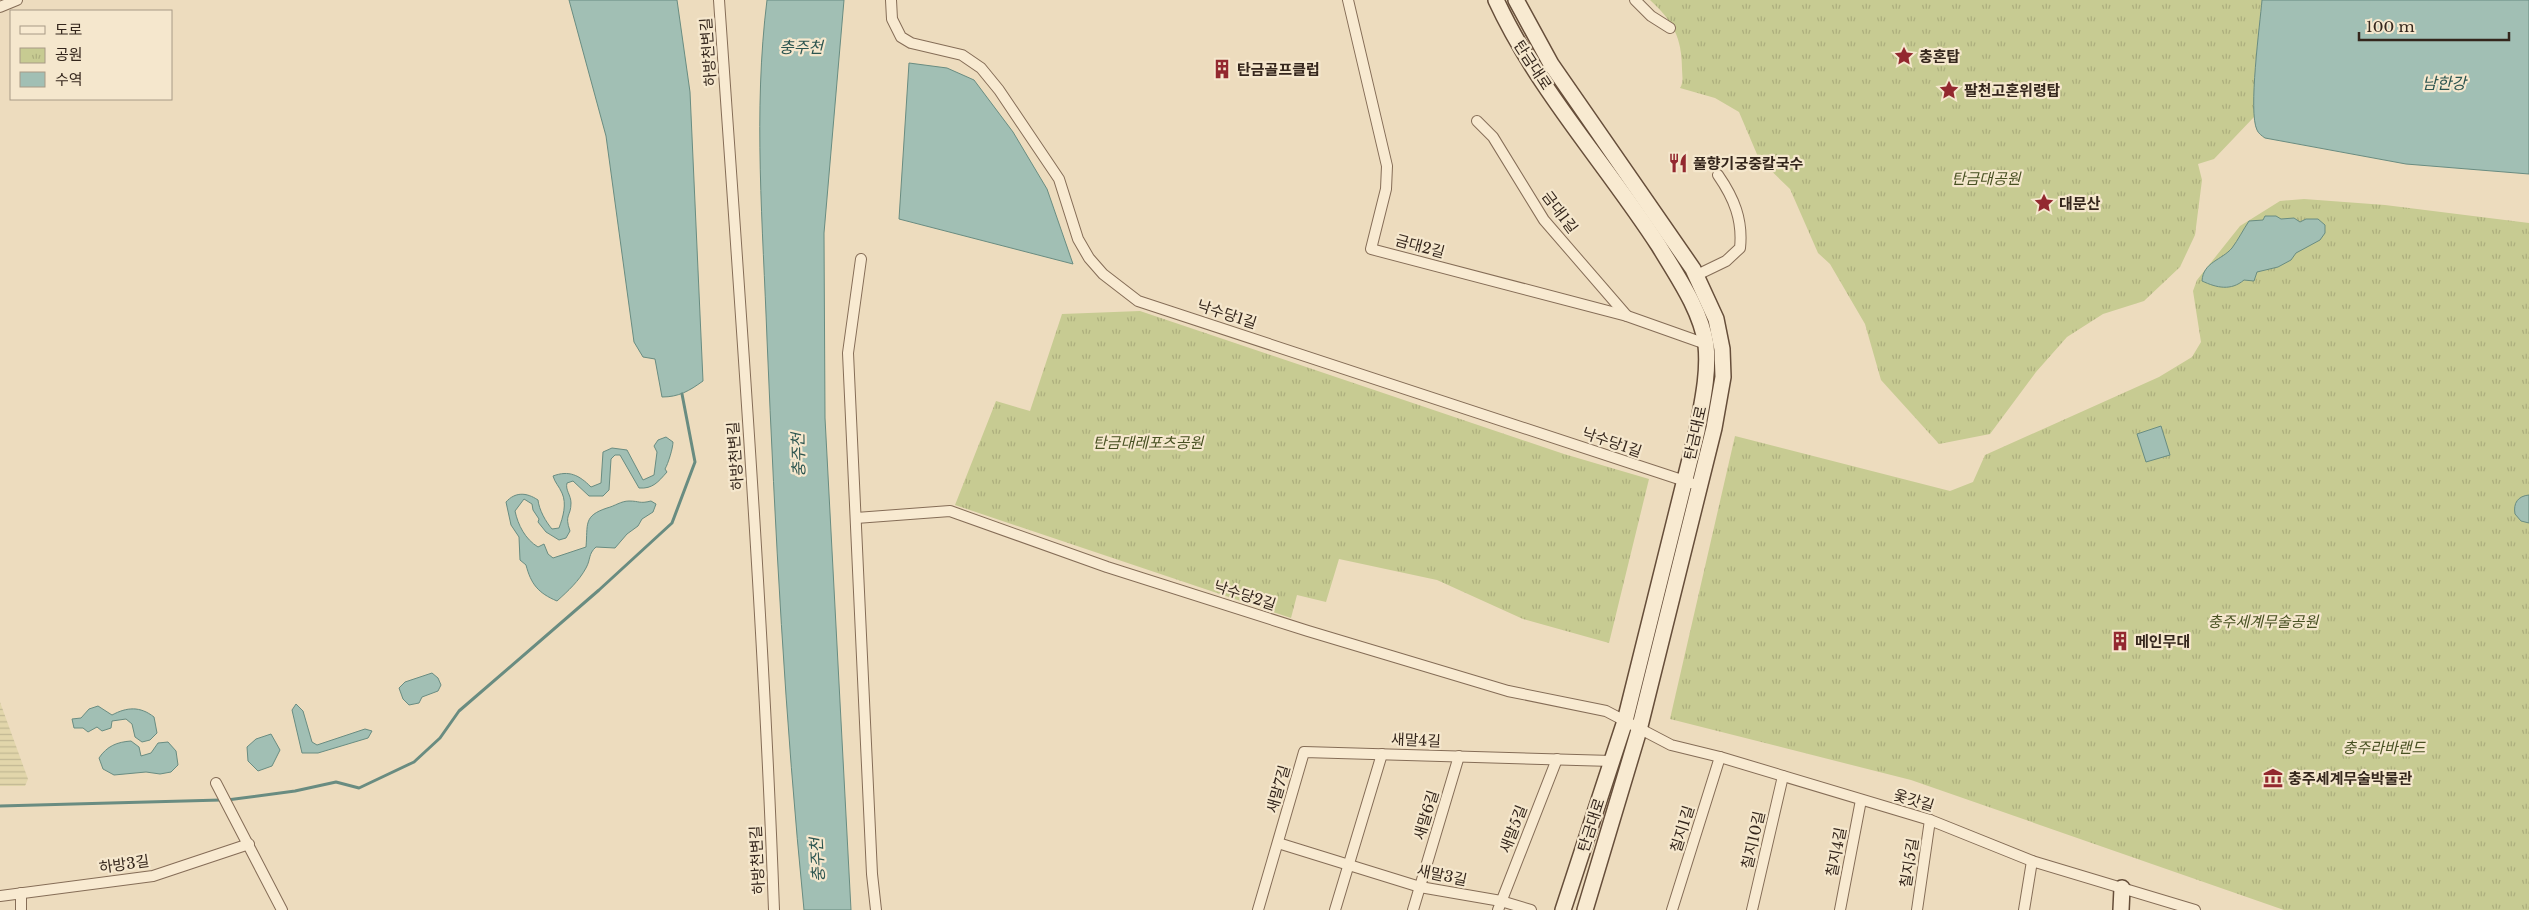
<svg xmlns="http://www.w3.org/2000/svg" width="2529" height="910" viewBox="0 0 2529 910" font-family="'Libre Baskerville','Noto Sans KR',serif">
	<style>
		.farmland { fill: url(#farmland-rules) }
		.park { fill: url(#park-tufts) }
		.water { fill: #a1bfb4; stroke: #698c81 }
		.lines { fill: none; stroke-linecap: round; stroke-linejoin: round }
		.stream { stroke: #698c81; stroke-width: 3 }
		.street-casing { stroke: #856d57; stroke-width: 12 }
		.secondary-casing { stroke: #664e3a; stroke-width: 18 }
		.street { stroke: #f8ead1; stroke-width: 10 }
		.secondary { stroke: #f8ead1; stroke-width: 15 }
		.labels { text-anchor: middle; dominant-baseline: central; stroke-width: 4.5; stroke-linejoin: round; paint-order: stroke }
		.street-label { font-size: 15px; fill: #34261c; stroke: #f5e7cd }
		.poi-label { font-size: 15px; font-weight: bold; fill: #34261c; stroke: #f5e7cd; text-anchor: start }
		.park-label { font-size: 15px; font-style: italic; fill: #485122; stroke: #f5e7cd }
		.water-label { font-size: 16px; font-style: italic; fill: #2b544f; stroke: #f5e7cd }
	</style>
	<defs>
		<pattern id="farmland-rules" width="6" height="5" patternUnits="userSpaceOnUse" patternTransform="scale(1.25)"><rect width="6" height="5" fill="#e2d6ab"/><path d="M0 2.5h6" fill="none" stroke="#c2b893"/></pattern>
		<pattern id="park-tufts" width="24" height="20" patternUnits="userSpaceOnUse" patternTransform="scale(1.25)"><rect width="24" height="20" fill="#c7cb92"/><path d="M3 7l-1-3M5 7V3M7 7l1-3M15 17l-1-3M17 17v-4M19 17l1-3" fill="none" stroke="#acae7d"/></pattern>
	</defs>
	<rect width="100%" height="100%" fill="#eddcbe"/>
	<polygon class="farmland" points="0,702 28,779 25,786 0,786"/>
	<g class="park">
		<path d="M1650,0H2262L2255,69L2254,117L2214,159L2198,164L2202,180L2195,235L2180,267L2144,301L2103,314L2067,337L2036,372L1990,434L1939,444L1881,380L1865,324L1830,264L1818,253L1790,189L1759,159L1739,112L1715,98L1680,88C1684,82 1682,75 1682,69C1682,38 1673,21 1650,0Z"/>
		<polygon points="2304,199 2385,205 2529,223 2529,910 2284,910 1911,780 1670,719 1735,436 1950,491 1973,482 1985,455 2159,377 2192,357 2201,342 2193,291 2197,280 2240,226 2280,201"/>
		<polygon points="1140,311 1564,454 1649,479 1609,643 1523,619 1437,580 1339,559 1326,602 1297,595 1291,618 955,505 996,401 1030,411 1062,314"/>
	</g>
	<g class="water">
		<path d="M569,0H677L690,92L703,381C689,391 679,397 662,397L655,359L643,357L634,342L606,136Z"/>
		<path d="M767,0H844L824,233L825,418L851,910H804C785,720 775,529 767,339C763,227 753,111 767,0Z"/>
		<path d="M2262,0H2529V174L2406,164L2265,138C2262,136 2258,133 2257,130C2248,112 2260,24 2262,0Z"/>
		<polygon points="909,63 947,68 974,80 1013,132 1047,189 1073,264 899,219"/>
		<path d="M2265,216H2276L2281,219L2294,218L2300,222L2306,219H2318L2325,225V233L2320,240L2296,253L2291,260L2278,267L2257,272L2254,281L2244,280C2231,291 2217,288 2202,281C2203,262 2222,260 2232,248C2238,240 2243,230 2249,221L2263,220Z"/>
		<polygon points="2161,426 2170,455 2146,462 2137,434"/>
		<path d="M666,437L673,442C673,448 668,464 665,469L667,472C658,482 653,489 639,488L620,455H615L611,459L609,490L603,496H589L573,481L567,483C565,490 571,495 571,503C571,517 564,514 570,531L566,538L559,540L546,532L538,522L539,519L533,510L532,504L524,499L515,511C518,525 525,539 538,547L544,544L548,554L553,558L586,547C588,524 583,516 607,508C615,506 621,501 629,501C640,501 639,504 651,501L656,504L653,512L642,519L638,526L627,534L615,548L596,547C588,554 591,559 586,568C579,581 568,591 557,601C538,593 531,584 526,565L520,560L519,537L511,525L506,502C515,492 526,492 538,500C539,510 546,522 552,529L559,528C563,517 567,504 562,493C559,486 555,483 553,476C569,470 579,475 591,487L601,483L603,452L612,448L627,450L643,480L654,475L657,452L654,446L658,440Z"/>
		<path d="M2529,495V523L2521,521L2515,514C2513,503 2518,496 2529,495Z"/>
		<polygon points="432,673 438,678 441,685 438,691 422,697 419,703 409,705 403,699 399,688 405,682"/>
		<polygon points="296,704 303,711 312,742 317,745 365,729 372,731 368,738 318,753 302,753 292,710"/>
		<path d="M98,706L112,715C127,707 140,706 154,717L157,733L150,740L142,742L135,737L132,724L126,719L112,721L111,728L102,731L97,727L88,732L83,728H74L72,719L81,718L89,709Z"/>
		<polygon points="271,734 280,750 272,766 258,771 248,761 247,747 256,739"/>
		<path d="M131,741L139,747L141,756L151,753L158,743L168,742L176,751L178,765L171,772L160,774L146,772L114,775L103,769L99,758C107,746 117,742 131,741Z"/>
	</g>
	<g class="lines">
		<g class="stream">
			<polyline points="227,800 295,791 336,782 359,788 414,762 440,738 459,711 599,590 672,523 695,462 682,394"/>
			<polyline points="0,806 221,800"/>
		</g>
		<defs>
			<g id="street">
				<path d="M719,0C740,303 763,606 774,910"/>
				<polyline points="891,0 892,19 901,37 911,43 962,55 981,68 999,90 1059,179 1078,239 1089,258 1103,274 1138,301 1691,483"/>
				<polyline points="1348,0 1387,166 1386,189 1371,249 1627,316 1706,344"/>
				<polyline points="1635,0 1651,16 1670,28"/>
				<polyline points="0,7 17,0"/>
				<polyline points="1477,121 1493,137 1544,220 1627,316"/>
				<polyline points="861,259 848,353 872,874 876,910"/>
				<path d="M1697,275L1726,261L1740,248C1743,220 1734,198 1718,175"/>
				<polyline points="856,518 950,511 1107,567 1308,631 1508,691 1606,711 1671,745 1720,757 1930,820 2032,861 2195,910"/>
				<polyline points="216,783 282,910"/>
				<polyline points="1278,843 1420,887 1501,901 1531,910"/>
				<polyline points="21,893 21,910"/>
				<polyline points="0,896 153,876 249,844"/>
				<polyline points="1258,910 1304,752 1612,761"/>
				<polyline points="1335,910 1382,754"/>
				<polyline points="1413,910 1459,756"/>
				<polyline points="1498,910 1557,759"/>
				<polyline points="1672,910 1720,757"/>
				<polyline points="1752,910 1783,776"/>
				<polyline points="1840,910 1861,800"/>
				<polyline points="1917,910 1930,820"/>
				<polyline points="2024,910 2032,861"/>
			</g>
			<g id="secondary">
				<path d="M1496,0C1537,89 1606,164 1659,246C1677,276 1701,310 1706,345C1709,374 1702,403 1697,431L1625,721L1563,910"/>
				<polyline points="1516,0 1551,64 1693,269 1716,319 1722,349 1723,377 1714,428 1639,730 1585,910"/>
				<polyline points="2121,910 2122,888"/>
			</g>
		</defs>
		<use href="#street" class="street-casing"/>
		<use href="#secondary" class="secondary-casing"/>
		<use href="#street" class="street"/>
		<use href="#secondary" class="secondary"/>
	</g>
	<defs>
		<symbol id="sight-bare" viewBox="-9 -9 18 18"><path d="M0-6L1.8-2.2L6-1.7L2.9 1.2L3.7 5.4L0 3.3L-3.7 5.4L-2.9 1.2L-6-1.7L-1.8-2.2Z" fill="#93282f" stroke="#f5e7cd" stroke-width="2.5" paint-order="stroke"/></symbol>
		<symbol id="building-bare" viewBox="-9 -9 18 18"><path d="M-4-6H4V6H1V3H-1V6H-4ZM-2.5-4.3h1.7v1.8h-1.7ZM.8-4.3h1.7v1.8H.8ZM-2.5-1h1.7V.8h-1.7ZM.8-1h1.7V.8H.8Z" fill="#93282f" stroke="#f5e7cd" stroke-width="2.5" paint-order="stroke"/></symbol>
		<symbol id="restaurant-bare" viewBox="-9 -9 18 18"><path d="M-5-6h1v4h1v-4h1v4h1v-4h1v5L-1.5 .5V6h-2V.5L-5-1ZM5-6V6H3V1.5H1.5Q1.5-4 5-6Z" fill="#93282f" stroke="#f5e7cd" stroke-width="2.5" paint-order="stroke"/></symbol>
		<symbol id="museum-bare" viewBox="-9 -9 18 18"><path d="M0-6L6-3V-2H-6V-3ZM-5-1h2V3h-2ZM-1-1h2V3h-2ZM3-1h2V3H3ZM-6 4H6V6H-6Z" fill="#93282f" stroke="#f5e7cd" stroke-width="2.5" paint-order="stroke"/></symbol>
	</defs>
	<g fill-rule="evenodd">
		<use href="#sight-bare" x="1890" y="42" width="28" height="28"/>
		<use href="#building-bare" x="1208" y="55" width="28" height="28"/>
		<use href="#sight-bare" x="1935" y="76" width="28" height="28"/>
		<use href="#restaurant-bare" x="1664" y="149" width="28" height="28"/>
		<use href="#sight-bare" x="2030" y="189" width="28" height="28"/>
		<use href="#building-bare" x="2106" y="627" width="28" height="28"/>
		<use href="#museum-bare" x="2259" y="764" width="28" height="28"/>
	</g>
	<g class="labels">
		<g class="street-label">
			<text transform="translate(708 52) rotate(-94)">하방천변길</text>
			<text transform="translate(1533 65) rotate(57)">탄금대로</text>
			<text transform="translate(1560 212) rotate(53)">금대1길</text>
			<text transform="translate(1420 246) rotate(15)">금대2길</text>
			<text transform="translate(1227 314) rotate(18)">낙수당1길</text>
			<text transform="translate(1695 433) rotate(-77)">탄금대로</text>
			<text transform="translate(1612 442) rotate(19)">낙수당1길</text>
			<text transform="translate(735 456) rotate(-94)">하방천변길</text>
			<text transform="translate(1245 595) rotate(18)">낙수당2길</text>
			<text transform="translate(1416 740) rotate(2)">새말4길</text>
			<text transform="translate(1278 789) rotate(-74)">새말7길</text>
			<text transform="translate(1914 800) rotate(17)">옻갓길</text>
			<text transform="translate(1426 815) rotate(-73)">새말6길</text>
			<text transform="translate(1591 825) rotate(-72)">탄금대로</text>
			<text transform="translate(1513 829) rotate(-69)">새말5길</text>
			<text transform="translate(1682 829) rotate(-73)">칠지1길</text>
			<text transform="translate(1753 840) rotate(-77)">칠지10길</text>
			<text transform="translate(1836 852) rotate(-79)">칠지4길</text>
			<text transform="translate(757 860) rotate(-93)">하방천변길</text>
			<text transform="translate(1909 863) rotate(-81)">칠지5길</text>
			<text transform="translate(124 864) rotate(-8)">하방3길</text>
			<text transform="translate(1442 875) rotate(12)">새말3길</text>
		</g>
		<g class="poi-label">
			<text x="1919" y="56">충혼탑</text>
			<text x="1237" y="69">탄금골프클럽</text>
			<text x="1964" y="90">팔천고혼위령탑</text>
			<text x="1693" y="163">풀향기궁중칼국수</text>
			<text x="2059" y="203">대문산</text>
			<text x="2135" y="641">메인무대</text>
			<text x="2288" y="778">충주세계무술박물관</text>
		</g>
		<g class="park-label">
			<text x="1986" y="178">탄금대공원</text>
			<text x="1148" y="442">탄금대레포츠공원</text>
			<text x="2263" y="621">충주세계무술공원</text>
			<text x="2384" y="747">충주라바랜드</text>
		</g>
		<g class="water-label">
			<text x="801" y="47">충주천</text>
			<text x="2444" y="83">남한강</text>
			<text transform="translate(798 455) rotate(-91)">충주천</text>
			<text transform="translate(817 860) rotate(-93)">충주천</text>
		</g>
	</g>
	<rect x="10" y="10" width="162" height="90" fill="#f5e7cd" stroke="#a89a86"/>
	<rect x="20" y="26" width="25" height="8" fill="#f8ead1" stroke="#a89a86"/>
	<text x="55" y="35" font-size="15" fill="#34261c">도로</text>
	<rect x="20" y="48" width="25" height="15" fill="url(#park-tufts)" stroke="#a89a86"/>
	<text x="55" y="60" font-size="15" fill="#34261c">공원</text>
	<rect x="20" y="72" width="25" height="15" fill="#a1bfb4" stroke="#a89a86"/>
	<text x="55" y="85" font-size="15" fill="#34261c">수역</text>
	<path d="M2359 32v8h150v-8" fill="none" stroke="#34261c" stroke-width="2.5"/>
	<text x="2366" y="32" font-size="15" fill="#34261c" stroke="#f5e7cd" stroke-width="4" paint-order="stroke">100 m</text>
</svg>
